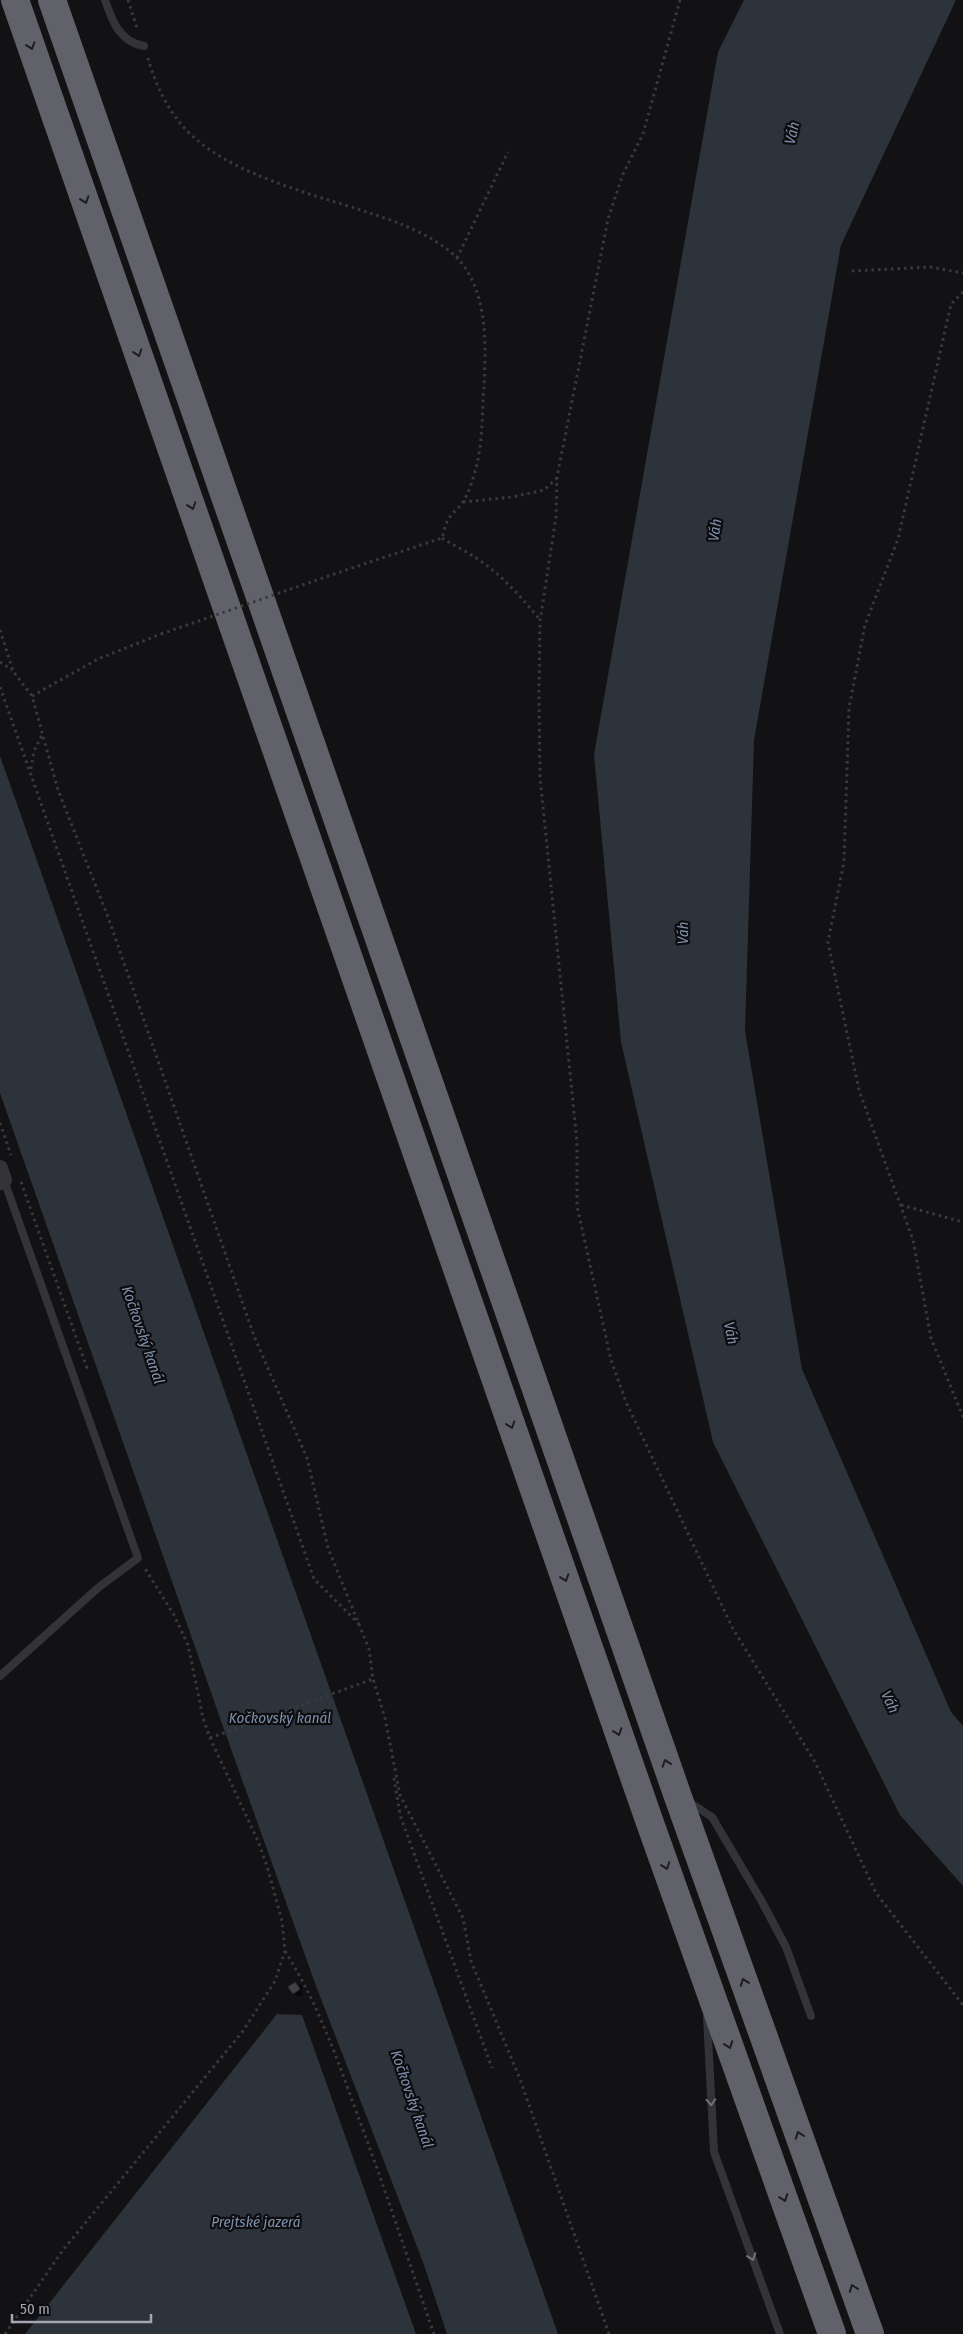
<svg xmlns="http://www.w3.org/2000/svg" width="963" height="2334" viewBox="0 0 963 2334" font-family="'Fira Sans Condensed',sans-serif">
	<style>
		.water { fill: #2c333b }
		.building { fill: #414247; stroke: #2d2c2f; filter: url(#shadow) }
		.lines { fill: none; stroke-linecap: round; stroke-linejoin: round }
		.path { stroke: #393a3f; stroke-width: 3; stroke-dasharray: 2.5 4; stroke-linecap: butt }
		.service { stroke: #333438; stroke-width: 8 }
		.minor { stroke: #333438; stroke-width: 16 }
		.motorway { stroke: #606169; stroke-width: 28 }
		.path-bridge { stroke: #393a3f; stroke-width: 3; stroke-dasharray: 2.5 4; stroke-linecap: butt }
		.oneway { stroke: #1e1e21 }
		.oneway2 { stroke: #71737c }
		.labels { text-anchor: middle; dominant-baseline: central; stroke-width: 4.5; stroke-linejoin: round; paint-order: stroke }
		.water-label { font-size: 15px; font-style: italic; fill: #7d92ad; stroke: #0d0d0f }
	</style>
	<defs>
		<filter id="shadow"><feDropShadow dx="5.5" dy="3" stdDeviation="0" flood-color="#0009"/></filter>
	</defs>
	<rect width="100%" height="100%" fill="#121214"/>
	<g class="water">
		<polygon points="744,0 956,0 841,245 754,740 745,1031 802,1369 951,1712 963,1726 963,1886 900,1815 713,1442 621,1042 594,755 718,52"/>
		<polygon points="0,756 558,2334 447,2334 423,2262 316,1986 225,1732 0,1093"/>
		<polygon points="277,2014 302,2015 416,2334 25,2334"/>
	</g>
	<polygon class="building" points="295,1982 300,1989 293,1994 288,1987"/>
	<g class="lines">
		<g class="path">
			<polyline points="128,0 138,31"/>
			<polyline points="680,0 643,134 623,174 608,219 557,477 556,517 540,621 539,693 540,777 577,1142 577,1206 611,1360 626,1402 733,1629 815,1762 876,1893 963,2005"/>
			<path d="M148,58C154,79 163,101 177,119C222,180 335,197 403,225C427,235 456,250 469,274C487,306 486,349 484,385C482,412 483,441 476,468C473,478 469,494 462,503C458,509 451,514 448,520C445,525 444,532 442,538L334,574"/>
			<polyline points="457,258 508,152"/>
			<polyline points="852,271 930,267 963,273"/>
			<polyline points="963,292 951,304 898,539 865,625 849,708 844,862 828,942 859,1090 913,1240 931,1338 963,1417"/>
			<polyline points="463,502 512,497 544,490 557,478"/>
			<path d="M442,538C454,546 467,551 479,560C503,576 522,598 540,620"/>
			<polyline points="0,630 13,671 32,696 58,790 108,917 254,1336 307,1458 328,1548 369,1649 373,1679 385,1718 400,1795 463,1918 471,1961 520,2079 609,2334"/>
			<polyline points="0,662 12,670"/>
			<polyline points="0,687 314,1579 359,1624"/>
			<polyline points="32,696 98,659 161,634"/>
			<polyline points="31,769 34,751 42,735"/>
			<polyline points="0,1123 11,1155"/>
			<polyline points="21,1182 87,1368 84,1370"/>
			<polyline points="901,1205 963,1222"/>
			<polyline points="210,1738 373,1679"/>
			<polyline points="394,1778 400,1815 492,2068"/>
			<path d="M285,1951C318,2004 335,2053 356,2111C384,2185 408,2260 434,2334"/>
			<polyline points="5,2334 63,2250 243,2031 275,1981 285,1951 282,1921 267,1866 258,1841 210,1738 203,1718 188,1645 174,1615 144,1567"/>
		</g>
		<g class="service">
			<path d="M105,0C112,21 120,42 144,46"/>
			<polyline points="0,1676 99,1587 138,1558 4,1180"/>
			<polyline points="689,1802 712,1817 761,1900 786,1947 811,2016"/>
			<polyline points="707,2017 714,2152 780,2334"/>
		</g>
		<polyline class="minor" points="0,1168 4,1180 0,1182"/>
		<g class="motorway">
			<polyline points="15,0 649,1820 832,2334"/>
			<polyline points="52,0 677,1794 870,2334"/>
		</g>
		<polyline class="path-bridge" points="161,634 334,574"/>
	</g>
	<defs><path id="oneway-chevron" d="M-2-3.5L2.5 0L-2 3.5" fill="none" stroke-width="1.6" stroke-linecap="round" stroke-linejoin="round" transform="scale(1.25)"/></defs>
	<g class="oneway">
		<use href="#oneway-chevron" transform="translate(31 46) rotate(71)"/>
		<use href="#oneway-chevron" transform="translate(85 200) rotate(71)"/>
		<use href="#oneway-chevron" transform="translate(138 353) rotate(71)"/>
		<use href="#oneway-chevron" transform="translate(192 506) rotate(71)"/>
		<use href="#oneway-chevron" transform="translate(511 1425) rotate(71)"/>
		<use href="#oneway-chevron" transform="translate(565 1578) rotate(71)"/>
		<use href="#oneway-chevron" transform="translate(618 1732) rotate(71)"/>
		<use href="#oneway-chevron" transform="translate(666 1763) rotate(-109)"/>
		<use href="#oneway-chevron" transform="translate(666 1866) rotate(71)"/>
		<use href="#oneway-chevron" transform="translate(744 1982) rotate(-110)"/>
		<use href="#oneway-chevron" transform="translate(729 2045) rotate(70)"/>
		<use href="#oneway-chevron" transform="translate(799 2135) rotate(-110)"/>
		<use href="#oneway-chevron" transform="translate(784 2198) rotate(70)"/>
		<use href="#oneway-chevron" transform="translate(853 2288) rotate(-110)"/>
	</g>
	<g class="oneway2">
		<use href="#oneway-chevron" transform="translate(711 2102) rotate(87)"/>
		<use href="#oneway-chevron" transform="translate(752 2257) rotate(70)"/>
	</g>
	<g class="labels">
		<g class="water-label">
			<text transform="translate(792 133) rotate(-77)">Váh</text>
			<text transform="translate(715 530) rotate(-82)">Váh</text>
			<text transform="translate(683 933) rotate(-89)">Váh</text>
			<text transform="translate(731 1333) rotate(78)">Váh</text>
			<text transform="translate(143 1335) rotate(71)">Kočkovský kanál</text>
			<text transform="translate(890 1702) rotate(65)">Váh</text>
			<text x="280" y="1718">Kočkovský kanál</text>
			<text transform="translate(412 2099) rotate(71)">Kočkovský kanál</text>
			<text x="256" y="2222">Prejtské jazerá</text>
		</g>
	</g>
	<path d="M12 2314v8h139v-8" fill="none" stroke="#a4a7b3" stroke-width="2.5"/>
	<text x="20" y="2314" font-size="15" fill="#a4a7b3" stroke="#0d0d0f" stroke-width="4" paint-order="stroke">50 m</text>
</svg>
